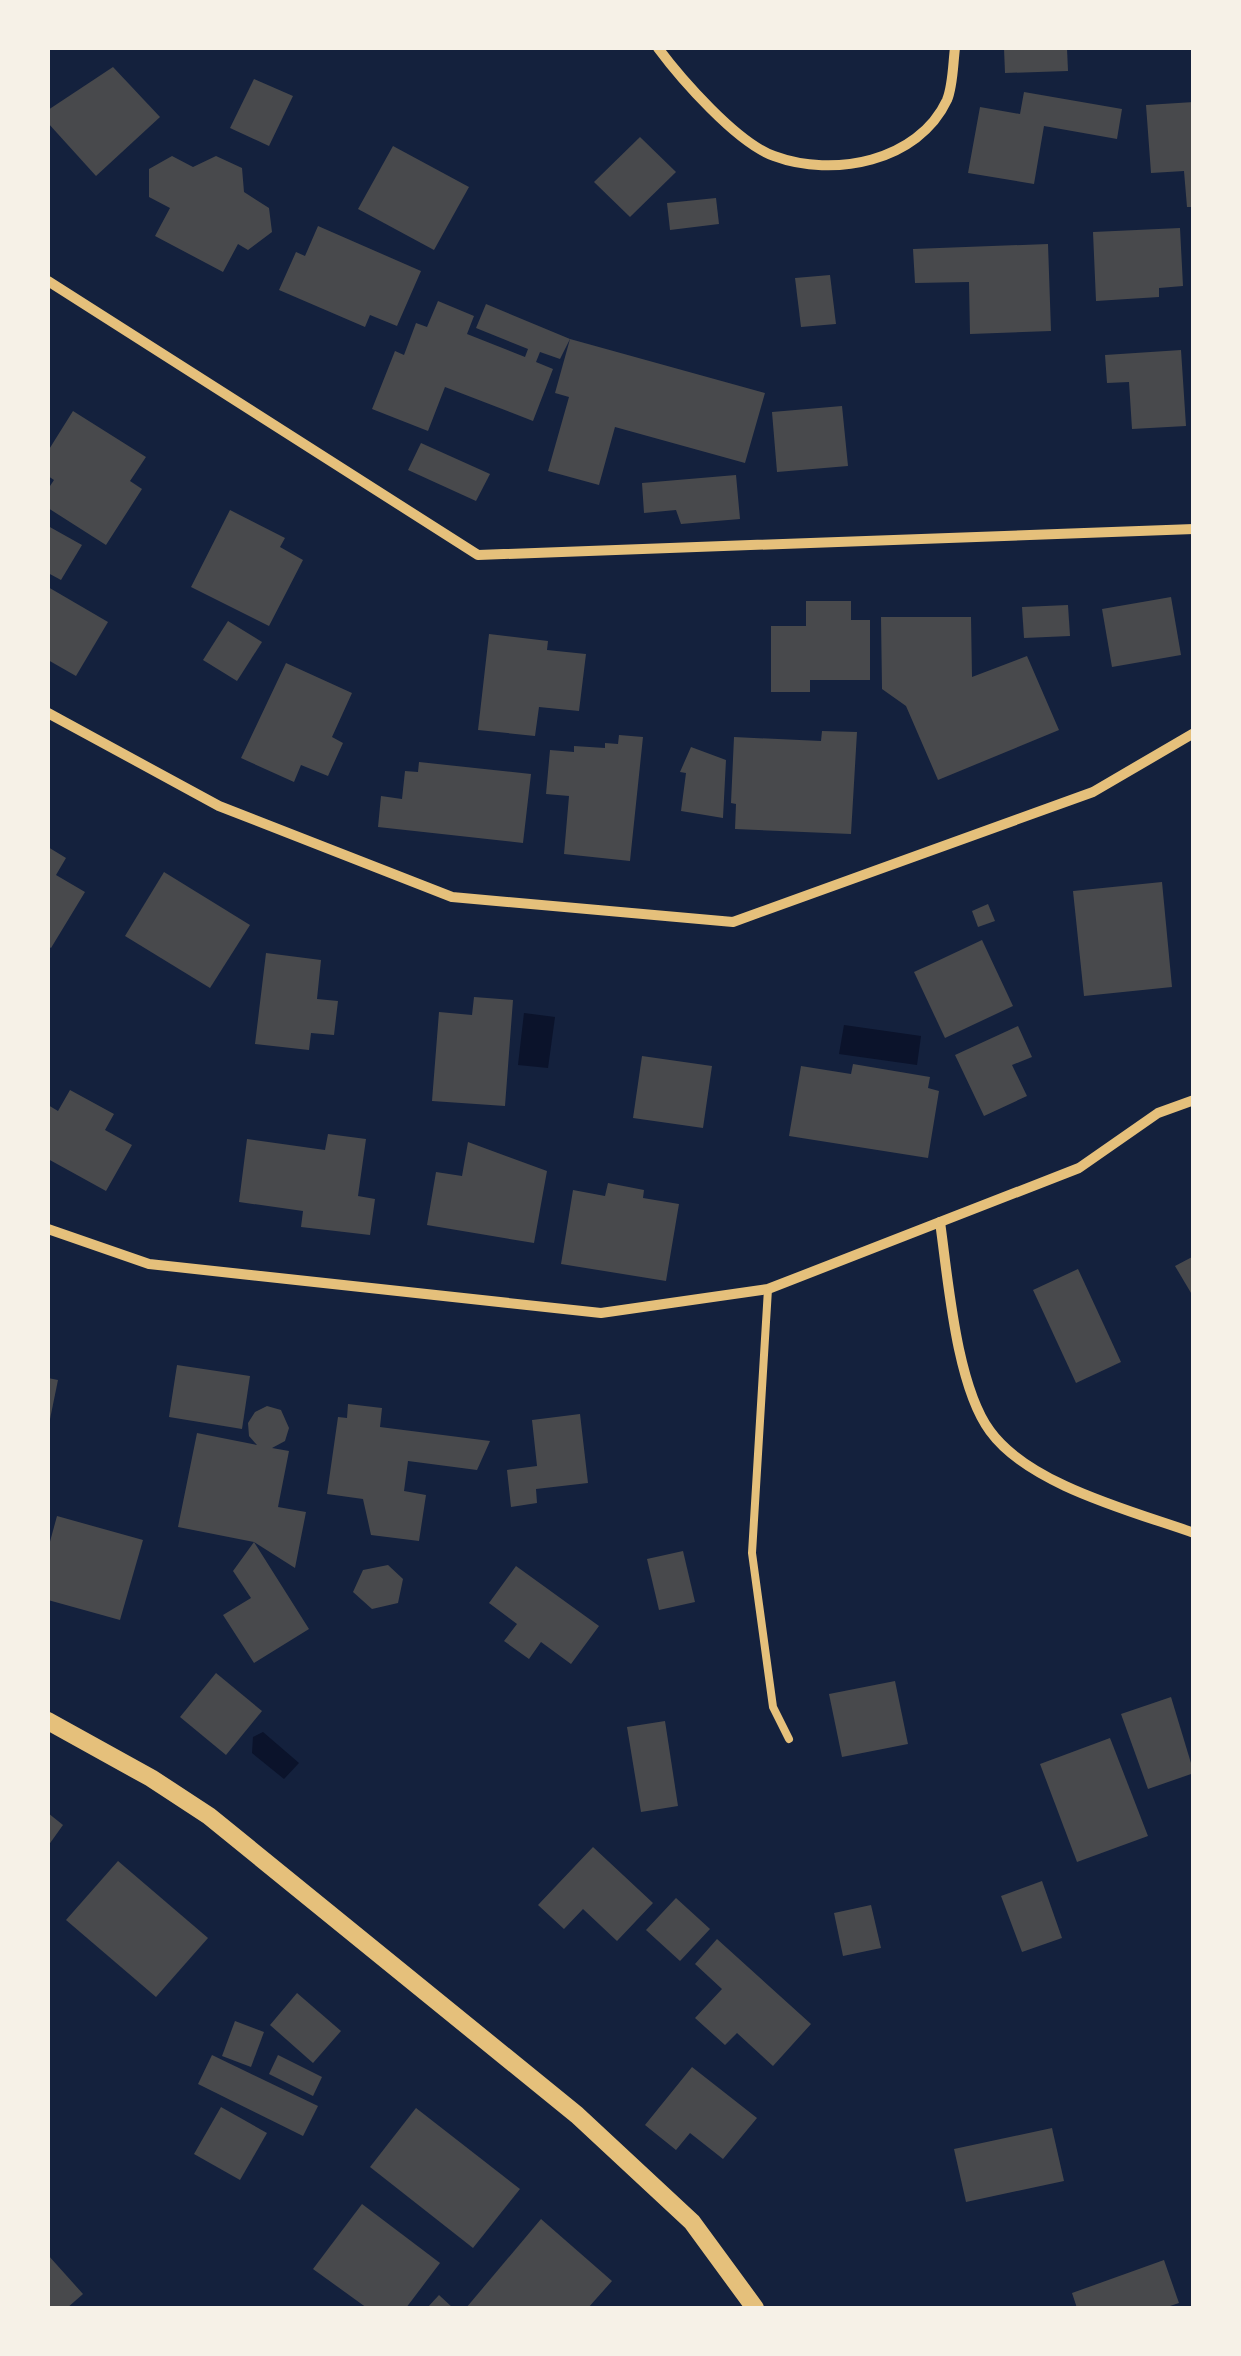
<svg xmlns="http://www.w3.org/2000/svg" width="1241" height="2356" viewBox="0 0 1241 2356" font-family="'DM Sans',sans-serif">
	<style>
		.water { fill: #0b132b }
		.building { fill: #48494c }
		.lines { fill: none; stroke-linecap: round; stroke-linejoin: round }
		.service { stroke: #e5c07b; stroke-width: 8 }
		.minor { stroke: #e5c07b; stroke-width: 10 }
		.tertiary { stroke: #e5c07b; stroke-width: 18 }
	</style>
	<rect width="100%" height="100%" fill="#14213d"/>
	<g class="water">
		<polygon points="524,1013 555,1017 548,1068 518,1065"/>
		<polygon points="844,1025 921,1036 917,1065 839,1054"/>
		<polygon points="263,1732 299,1763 284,1779 252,1753 253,1737"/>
	</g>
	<g class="building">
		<polygon points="1004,48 1067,48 1068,71 1005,73"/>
		<polygon points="113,67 160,117 96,176 48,123 48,110"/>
		<polygon points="254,79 293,96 269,146 230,128"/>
		<polygon points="1024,92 1122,109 1117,139 1044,126 1034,184 968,173 980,107 1020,114"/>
		<polygon points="1194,102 1194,207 1187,207 1184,171 1151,173 1146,105"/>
		<polygon points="640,137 676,172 630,217 594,182"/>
		<polygon points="393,146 469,187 434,250 358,209"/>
		<polygon points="172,156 193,167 216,156 242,168 244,192 269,208 272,232 248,250 238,244 223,272 155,236 170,208 149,197 149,169"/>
		<polygon points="716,198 719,224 670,230 667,203"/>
		<polygon points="318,226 421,271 397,326 370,315 365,327 279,290 296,252 305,256"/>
		<polygon points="1180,228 1183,286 1159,288 1159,297 1096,301 1093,232"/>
		<polygon points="1048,244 1051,331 970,334 969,282 915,283 913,249"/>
		<polygon points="830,275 836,324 801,327 795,278"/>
		<polygon points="438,301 474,316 467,334 525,357 528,349 476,328 486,304 570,339 560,359 540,352 536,362 553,369 533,421 445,387 428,431 372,409 395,351 404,355 416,323 427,327"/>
		<polygon points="570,339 765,393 745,463 615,427 599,485 548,471 569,397 555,393"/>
		<polygon points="1181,350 1186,426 1132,429 1129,382 1107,383 1105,355"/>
		<polygon points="842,406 848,466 777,472 772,412"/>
		<polygon points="73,411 146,457 130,481 142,489 106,545 48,508 48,489 54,480 48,476 48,451"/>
		<polygon points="421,443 490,474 476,501 408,470"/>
		<polygon points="736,475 740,519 681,524 676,510 644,513 642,483"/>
		<polygon points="230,510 285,538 280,547 303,560 269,626 191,587"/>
		<polygon points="48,526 82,545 61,580 48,573"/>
		<polygon points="48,587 108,622 76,676 48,660"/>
		<polygon points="1171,597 1181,655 1112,667 1102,609"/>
		<polygon points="806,601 851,601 851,620 870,620 870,680 810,680 810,692 771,692 771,626 806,626"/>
		<polygon points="1068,605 1070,636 1024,638 1022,607"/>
		<polygon points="881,617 971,617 972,677 1027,656 1059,730 938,780 906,706 882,689"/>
		<polygon points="228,621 262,642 237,681 203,660"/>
		<polygon points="489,634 548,641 547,650 586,654 579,711 539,707 535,736 478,730"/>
		<polygon points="286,663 352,693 332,737 343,743 328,776 301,765 294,782 241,758"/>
		<polygon points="822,731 857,732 851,834 735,829 736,804 731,803 734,737 821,741"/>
		<polygon points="619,735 643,737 630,861 564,854 569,796 546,794 550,750 574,752 574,746 605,748 605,743 618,744"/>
		<polygon points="691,747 726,760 723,818 681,811 686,773 680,772"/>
		<polygon points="419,762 531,774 523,843 378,827 381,796 402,799 405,771 418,772"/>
		<polygon points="48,847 66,858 56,875 85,892 51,948 48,946"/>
		<polygon points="164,872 250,925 210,988 125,936"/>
		<polygon points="1162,882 1172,987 1084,996 1073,891"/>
		<polygon points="988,904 995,921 978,927 972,911"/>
		<polygon points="982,940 1013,1006 945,1038 914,972"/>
		<polygon points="266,953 321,960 317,999 338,1001 334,1035 311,1033 309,1050 255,1044"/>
		<polygon points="474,997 513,1000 505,1106 432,1101 439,1012 472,1015"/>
		<polygon points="1018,1026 1032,1057 1012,1065 1027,1096 984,1116 955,1055"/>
		<polygon points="642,1056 712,1066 703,1128 633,1118"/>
		<polygon points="853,1064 930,1077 928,1088 939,1091 928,1158 789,1136 801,1066 851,1074"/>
		<polygon points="70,1090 114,1114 105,1130 132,1145 106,1191 48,1159 48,1105 58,1111"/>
		<polygon points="328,1134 366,1139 358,1196 375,1199 370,1235 301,1227 303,1211 239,1202 247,1139 325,1150"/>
		<polygon points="468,1142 547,1171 534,1243 427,1225 436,1172 462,1176"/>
		<polygon points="608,1183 644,1190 643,1198 679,1204 666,1281 561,1264 573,1190 605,1196"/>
		<polygon points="1194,1256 1194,1298 1175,1266"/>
		<polygon points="1078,1269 1121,1362 1076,1383 1033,1290"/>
		<polygon points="177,1365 250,1376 242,1429 169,1417"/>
		<polygon points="48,1378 58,1380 49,1424 48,1424"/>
		<polygon points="348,1404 382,1408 380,1427 490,1441 477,1470 408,1461 404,1491 426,1495 419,1541 371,1535 363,1499 327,1494 338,1417 347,1418"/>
		<polygon points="267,1406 281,1410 289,1428 285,1441 272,1448 289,1451 278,1507 306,1512 295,1568 254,1542 178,1527 197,1433 257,1445 249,1436 248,1423 255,1412"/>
		<polygon points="580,1414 588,1483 536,1489 537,1503 511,1507 507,1470 537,1466 532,1420"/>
		<polygon points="57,1516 143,1540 120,1620 48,1600 48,1549"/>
		<polygon points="254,1542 309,1629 254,1663 223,1615 251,1598 233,1571"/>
		<polygon points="683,1551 695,1602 659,1610 647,1559"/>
		<polygon points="388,1565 403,1579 398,1603 372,1609 353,1592 363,1570"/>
		<polygon points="516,1566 599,1626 571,1664 541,1642 529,1659 504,1641 517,1624 489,1603"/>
		<polygon points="216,1673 262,1711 226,1755 180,1717"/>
		<polygon points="895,1681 908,1744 842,1757 829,1694"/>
		<polygon points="1171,1697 1194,1773 1148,1789 1121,1714"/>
		<polygon points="665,1721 678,1806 641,1812 627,1727"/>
		<polygon points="1110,1738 1148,1836 1077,1862 1040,1764"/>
		<polygon points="48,1813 63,1825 48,1846"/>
		<polygon points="593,1847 653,1903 617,1941 583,1909 564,1929 538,1905"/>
		<polygon points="118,1861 208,1938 156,1997 66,1920"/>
		<polygon points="1042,1881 1062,1938 1022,1952 1001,1896"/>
		<polygon points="676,1898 710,1929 680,1961 646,1930"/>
		<polygon points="871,1905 881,1948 843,1956 834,1913"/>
		<polygon points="717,1939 811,2024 773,2066 737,2033 725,2045 695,2018 722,1989 695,1964"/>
		<polygon points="297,1993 341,2031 313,2063 270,2025"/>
		<polygon points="235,2021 264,2032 251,2067 222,2056"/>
		<polygon points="212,2055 318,2106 303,2136 198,2084"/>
		<polygon points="278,2055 322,2077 313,2096 269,2074"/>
		<polygon points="692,2067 757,2118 723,2159 690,2133 676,2150 645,2125"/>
		<polygon points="221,2107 267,2133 240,2180 194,2154"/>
		<polygon points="416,2108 520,2189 473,2248 370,2167"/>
		<polygon points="1052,2128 1064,2181 966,2202 954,2149"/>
		<polygon points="362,2204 440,2263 406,2308 367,2308 313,2269"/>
		<polygon points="541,2219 612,2281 588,2308 466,2308"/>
		<polygon points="48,2255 83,2294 67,2308 48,2308"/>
		<polygon points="1164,2260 1179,2303 1164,2308 1077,2308 1072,2293"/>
		<polygon points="439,2295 453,2308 427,2308"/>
	</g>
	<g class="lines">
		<polyline class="service" points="768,1289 752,1553 773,1707 789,1739"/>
		<g class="minor">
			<path d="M658,48C681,79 737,143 774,156C833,178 918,162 947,100C953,86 953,63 955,48"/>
			<polyline points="48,281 478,555 1194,529"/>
			<polyline points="48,713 219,806 452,897 733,922 1093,792 1194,733"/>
			<path d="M940,1222C948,1278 956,1385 990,1431C1029,1485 1132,1511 1194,1533"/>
			<polyline points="48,1229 149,1264 601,1313 768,1289 1079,1168 1158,1113 1194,1100"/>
		</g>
		<polyline class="tertiary" points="48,1721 151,1778 209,1816 577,2115 692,2222 755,2308"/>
	</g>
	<rect width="1241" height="2356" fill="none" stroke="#f6f1e7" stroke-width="100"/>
</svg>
